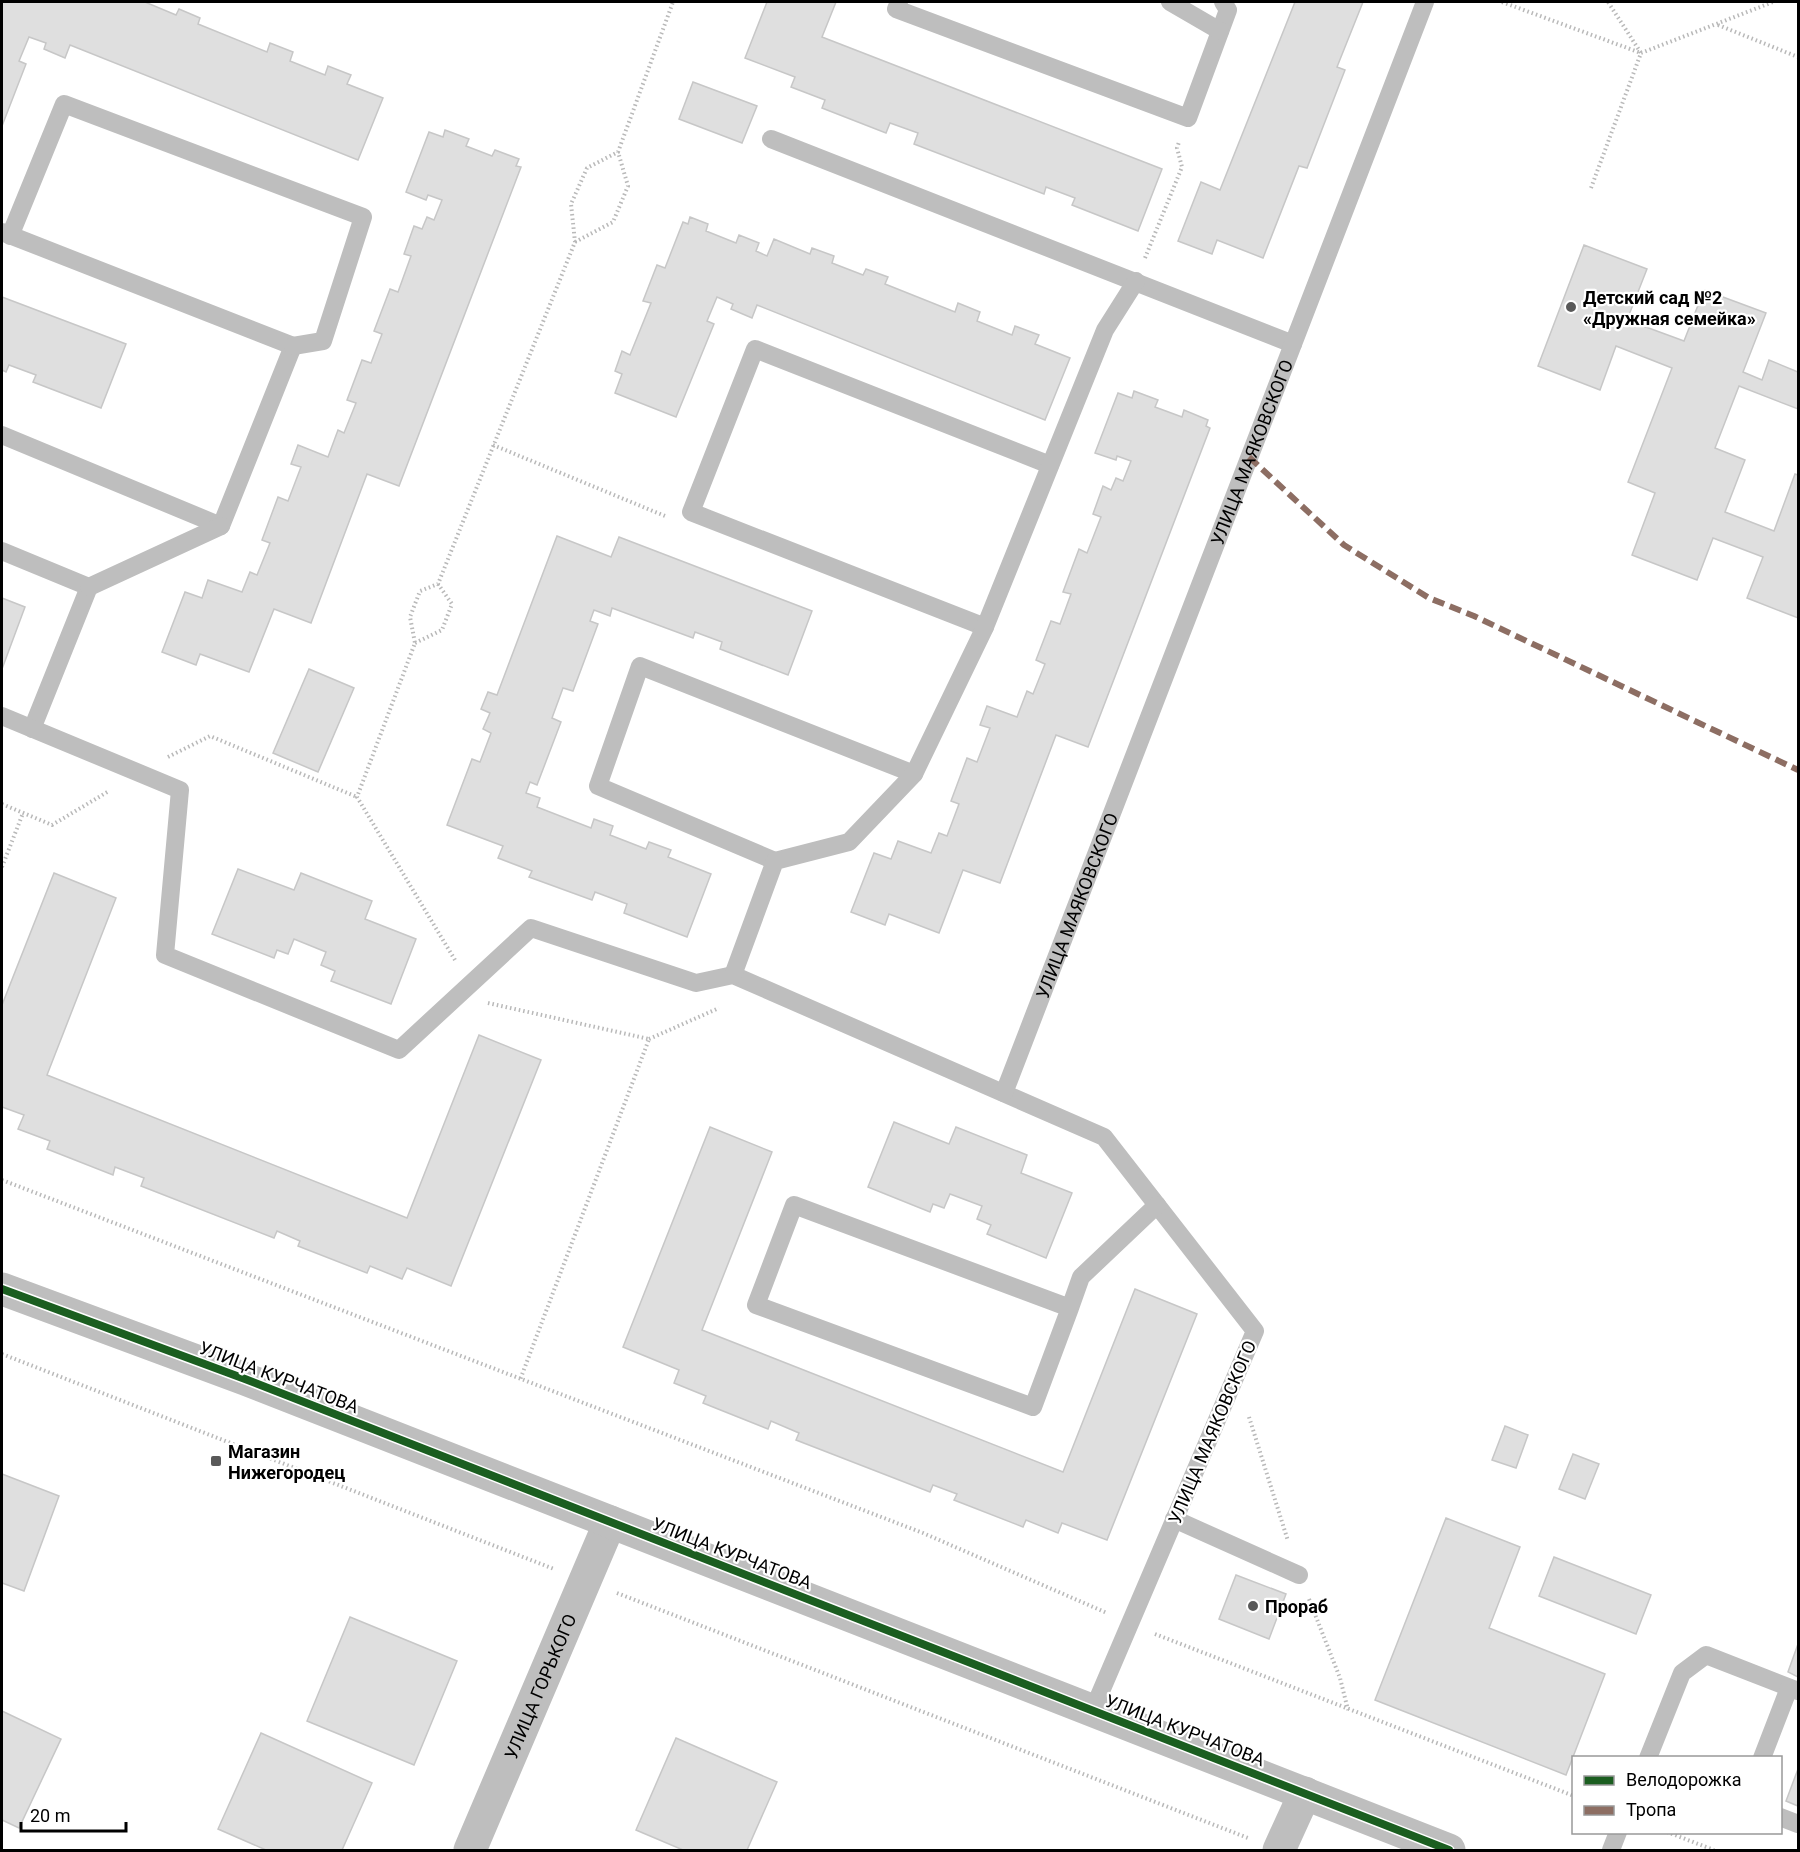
<svg xmlns="http://www.w3.org/2000/svg" width="1800" height="1852" viewBox="0 0 1800 1852" font-family="Roboto,sans-serif">
	<style>
		.building { fill: #dfdfdf; stroke: #c7c7c7; stroke-width: 1.5 }
		.lines { fill: none; stroke-linecap: round; stroke-linejoin: round }
		.path { stroke: #b9b9b9; stroke-width: 4; stroke-dasharray: 1.5 3; stroke-linecap: butt }
		.service { stroke: #bebebe; stroke-width: 18 }
		.minor { stroke: #bebebe; stroke-width: 33 }
		.tertiary { stroke: #bebebe; stroke-width: 33 }
		.quiet { stroke: #8d6e63; stroke-width: 6; stroke-dasharray: 12 6; stroke-linecap: butt }
		.cycleway-casing { stroke: #fff; stroke-width: 11 }
		.cycleway { stroke: #1b5e20; stroke-width: 8 }
		.poi-dot { fill: #595959; stroke: #fff; stroke-width: 2 }
		.labels { text-anchor: middle; dominant-baseline: central; stroke-width: 4.5; stroke-linejoin: round; paint-order: stroke }
		.poi-label { font-size: 18px; font-weight: bold; fill: #000; stroke: #fff; text-anchor: start }
		.street-label { font-size: 18px; fill: #000; stroke: #fff }
	</style>
	<rect width="100%" height="100%" fill="#fff"/>
	<g class="building">
		<polygon points="2,2 145,2 176,15 179,9 200,18 198,24 267,52 270,43 293,52 290,61 325,75 328,66 351,75 347,84 383,98 358,160 70,45 65,58 44,49 46,43 29,37 19,61 26,64 2,126"/>
		<polygon points="767,2 836,2 822,37 1162,169 1138,231 1072,205 1075,198 1046,187 1044,194 914,144 918,133 890,123 886,133 822,108 825,100 791,87 795,77 745,58"/>
		<polygon points="1295,2 1363,2 1337,67 1345,70 1307,168 1299,166 1263,258 1217,240 1212,254 1178,241 1201,182 1220,190"/>
		<polygon points="693,82 757,106 742,143 679,119"/>
		<polygon points="445,130 469,139 466,146 492,156 495,150 519,159 516,166 521,167 399,486 367,474 311,623 274,609 249,672 200,654 196,665 162,652 185,592 202,598 208,580 242,592 250,572 257,575 270,543 262,540 278,497 288,501 301,467 291,464 298,445 328,457 338,430 344,433 356,403 347,400 362,360 371,363 382,334 374,331 390,289 398,292 411,256 404,254 414,226 422,229 427,217 434,220 442,200 428,195 426,200 406,192 429,132 443,137"/>
		<polygon points="690,217 708,224 706,231 736,243 739,235 759,243 756,251 767,256 774,239 810,254 812,248 834,256 832,263 863,275 866,269 888,277 885,284 955,312 958,303 980,312 977,321 1012,335 1015,326 1039,335 1035,344 1070,358 1045,420 757,305 752,318 731,309 733,304 717,297 707,321 714,324 676,417 615,393 622,374 615,371 622,351 630,355 651,303 643,301 657,265 665,268 683,222 688,224"/>
		<polygon points="1584,245 1647,269 1627,320 1684,341 1704,290 1766,313 1743,372 1762,380 1769,360 1798,372 1798,409 1739,386 1715,448 1745,460 1725,512 1774,531 1795,474 1798,475 1798,618 1747,598 1763,557 1713,538 1697,580 1632,555 1655,493 1628,482 1672,368 1616,346 1600,390 1538,366"/>
		<polygon points="2,297 126,344 101,408 33,382 36,375 9,365 6,372 2,370"/>
		<polygon points="1134,391 1158,400 1155,407 1182,417 1184,410 1208,420 1206,426 1210,428 1088,747 1056,735 1000,883 963,870 939,933 889,914 885,925 851,912 874,853 891,859 898,841 931,853 939,833 947,836 959,804 951,801 967,758 977,762 990,728 980,725 987,706 1017,717 1027,691 1033,694 1045,664 1036,660 1051,621 1060,624 1071,594 1063,592 1079,549 1087,553 1101,517 1093,514 1103,486 1111,490 1116,478 1123,481 1131,461 1117,456 1116,460 1095,453 1118,393 1132,398"/>
		<polygon points="557,536 611,557 619,537 812,611 788,675 720,649 722,642 695,632 693,638 612,608 610,616 594,610 590,621 598,624 573,691 563,688 552,718 561,722 537,785 530,782 526,793 540,798 537,807 591,828 594,819 613,826 610,835 646,849 649,842 671,850 668,857 711,874 687,937 624,913 627,904 595,892 592,900 529,877 532,871 498,858 503,846 447,825 472,759 480,762 491,733 483,729 490,713 481,709 488,692 497,695"/>
		<polygon points="2,598 25,607 2,669"/>
		<polygon points="309,669 354,688 318,772 273,753"/>
		<polygon points="238,869 294,890 301,873 372,901 365,919 416,939 391,1004 331,981 335,971 321,965 326,952 294,939 288,954 277,950 274,958 212,934"/>
		<polygon points="54,873 116,898 47,1075 407,1218 479,1035 541,1060 451,1286 407,1268 402,1279 370,1266 367,1273 298,1246 300,1241 277,1231 274,1238 141,1186 144,1178 115,1167 113,1175 47,1149 50,1141 18,1129 24,1115 2,1107 2,1005"/>
		<polygon points="894,1122 949,1144 956,1127 1027,1155 1021,1173 1072,1193 1046,1258 987,1234 991,1225 977,1219 982,1206 950,1194 944,1208 933,1204 930,1212 868,1187"/>
		<polygon points="710,1127 772,1152 702,1330 1063,1472 1135,1289 1197,1314 1107,1540 1062,1523 1058,1533 1026,1520 1023,1527 954,1500 957,1494 933,1485 930,1492 796,1440 799,1433 771,1421 768,1429 703,1403 706,1396 674,1383 679,1370 623,1347"/>
		<polygon points="1505,1426 1528,1435 1516,1468 1492,1460"/>
		<polygon points="1573,1454 1599,1464 1585,1499 1559,1489"/>
		<polygon points="2,1474 59,1496 24,1591 2,1583"/>
		<polygon points="1446,1518 1520,1547 1489,1628 1605,1674 1566,1775 1375,1700"/>
		<polygon points="1554,1557 1651,1595 1636,1634 1539,1596"/>
		<polygon points="1236,1575 1286,1594 1269,1639 1219,1619"/>
		<polygon points="350,1617 457,1661 414,1765 307,1721"/>
		<polygon points="1798,1644 1798,1677 1788,1672"/>
		<polygon points="2,1711 61,1739 19,1828 2,1820"/>
		<polygon points="261,1733 372,1783 342,1850 266,1850 218,1829"/>
		<polygon points="676,1738 777,1782 747,1850 683,1850 636,1830"/>
		<polygon points="1798,1769 1798,1806 1786,1801"/>
	</g>
	<g class="lines">
		<g class="path">
			<polyline points="1502,2 1641,53 1608,2"/>
			<polyline points="1718,25 1798,57"/>
			<polyline points="1591,188 1641,53 1773,2"/>
			<polyline points="575,242 613,222 628,186 618,152"/>
			<polyline points="1145,258 1182,167 1177,148 1179,142"/>
			<polyline points="493,445 665,516"/>
			<polyline points="415,643 442,630 452,604 438,584"/>
			<polyline points="168,757 210,736 357,797"/>
			<polyline points="2,804 52,825 109,791"/>
			<polyline points="2,867 23,813"/>
			<polyline points="455,960 357,797 415,643 410,617 420,591 438,584 575,242 571,204 587,168 618,152 673,2"/>
			<polyline points="488,1003 649,1039 520,1380"/>
			<polyline points="649,1039 719,1008"/>
			<polyline points="2,1180 923,1533 1107,1613"/>
			<polyline points="2,1354 554,1569"/>
			<polyline points="1249,1417 1288,1541"/>
			<polyline points="617,1593 1248,1838"/>
			<polyline points="1309,1599 1340,1678 1348,1710"/>
			<polyline points="1155,1634 1574,1796"/>
			<polyline points="1667,1832 1714,1850"/>
		</g>
		<g class="service">
			<polyline points="899,2 896,9 1188,118 1228,10 1223,2"/>
			<polyline points="1170,2 1220,31"/>
			<polyline points="771,139 1293,344"/>
			<polyline points="2,232 293,346 221,526 2,435"/>
			<polyline points="10,236 64,104 363,217 323,341 293,346"/>
			<polyline points="2,551 89,587 32,729"/>
			<polyline points="89,587 221,526"/>
			<polyline points="985,627 691,512 755,349 1050,465"/>
			<polyline points="2,716 180,790 165,955 399,1050 531,928 696,983 733,975 1104,1137 1255,1331 1093,1710"/>
			<polyline points="775,861 598,786 640,666 914,774"/>
			<polyline points="733,975 775,861 849,842 914,774 985,627 1105,330 1136,281"/>
			<path id="s1" d="M1004,1093L1425,2"/>
			<polyline points="1070,1308 1033,1407 756,1305 794,1205 1070,1308 1081,1277 1157,1205"/>
			<polyline points="1174,1519 1299,1575"/>
			<polyline points="1648,1758 1682,1673 1706,1655 1798,1691"/>
			<polyline points="1762,1758 1789,1688"/>
			<polyline points="1780,1817 1798,1824"/>
			<polyline points="1611,1850 1618,1832"/>
		</g>
		<path class="minor" id="s2" d="M470,1850L610,1522"/>
		<g class="tertiary">
			<polyline points="2,1289 245,1379 1449,1850"/>
			<polyline points="1279,1850 1305,1793"/>
		</g>
		<polyline class="quiet" points="1249,457 1344,545 1429,598 1474,616 1798,770"/>
		<defs>
			<polyline id="cycleway" points="2,1289 245,1379 1449,1850"/>
		</defs>
		<use href="#cycleway" class="cycleway-casing"/>
		<use href="#cycleway" class="cycleway"/>
	</g>
	<g class="poi-dot">
		<circle cx="1571" cy="307" r="6"/>
		<rect x="210" y="1455" width="12" height="12" rx="3"/>
		<circle cx="1253" cy="1606" r="6"/>
	</g>
	<g class="labels">
		<g class="poi-label">
			<text x="1583" y="297">Детский сад №2<tspan x="1583" dy="21">«Дружная семейка»</tspan></text>
			<text x="228" y="1451">Магазин<tspan x="228" dy="21">Нижегородец</tspan></text>
			<text x="1265" y="1606">Прораб</text>
		</g>
		<g class="street-label">
			<text stroke="none"><textPath href="#s1" startOffset="687">УЛИЦА МАЯКОВСКОГО</textPath></text>
			<text stroke="none"><textPath href="#s1" startOffset="201">УЛИЦА МАЯКОВСКОГО</textPath></text>
			<text transform="translate(279 1377) rotate(21)">УЛИЦА КУРЧАТОВА</text>
			<text transform="translate(1212 1432) rotate(-67)">УЛИЦА МАЯКОВСКОГО</text>
			<text transform="translate(732 1553) rotate(21)">УЛИЦА КУРЧАТОВА</text>
			<text stroke="none"><textPath href="#s2" startOffset="178">УЛИЦА ГОРЬКОГО</textPath></text>
			<text transform="translate(1185 1730) rotate(21)">УЛИЦА КУРЧАТОВА</text>
		</g>
	</g>
	<rect width="1800" height="1852" fill="none" stroke="#000000" stroke-width="6"/>
	<rect x="1572" y="1756" width="210" height="78" fill="#ffffff" stroke="#999999" stroke-width="1.5"/>
	<rect x="1584" y="1776" width="30" height="9" fill="#1b5e20" stroke="#999999" stroke-width="1.5"/>
	<text x="1626" y="1786" font-size="18" fill="#000000">Велодорожка</text>
	<rect x="1584" y="1806" width="30" height="9" fill="#8d6e63" stroke="#999999" stroke-width="1.5"/>
	<text x="1626" y="1816" font-size="18" fill="#000000">Тропа</text>
	<path d="M21 1822v9h105v-9" fill="none" stroke="#000000" stroke-width="3"/>
	<text x="30" y="1822" font-size="18" fill="#000000" stroke="#ffffff" stroke-width="4.5" paint-order="stroke">20 m</text>
</svg>
